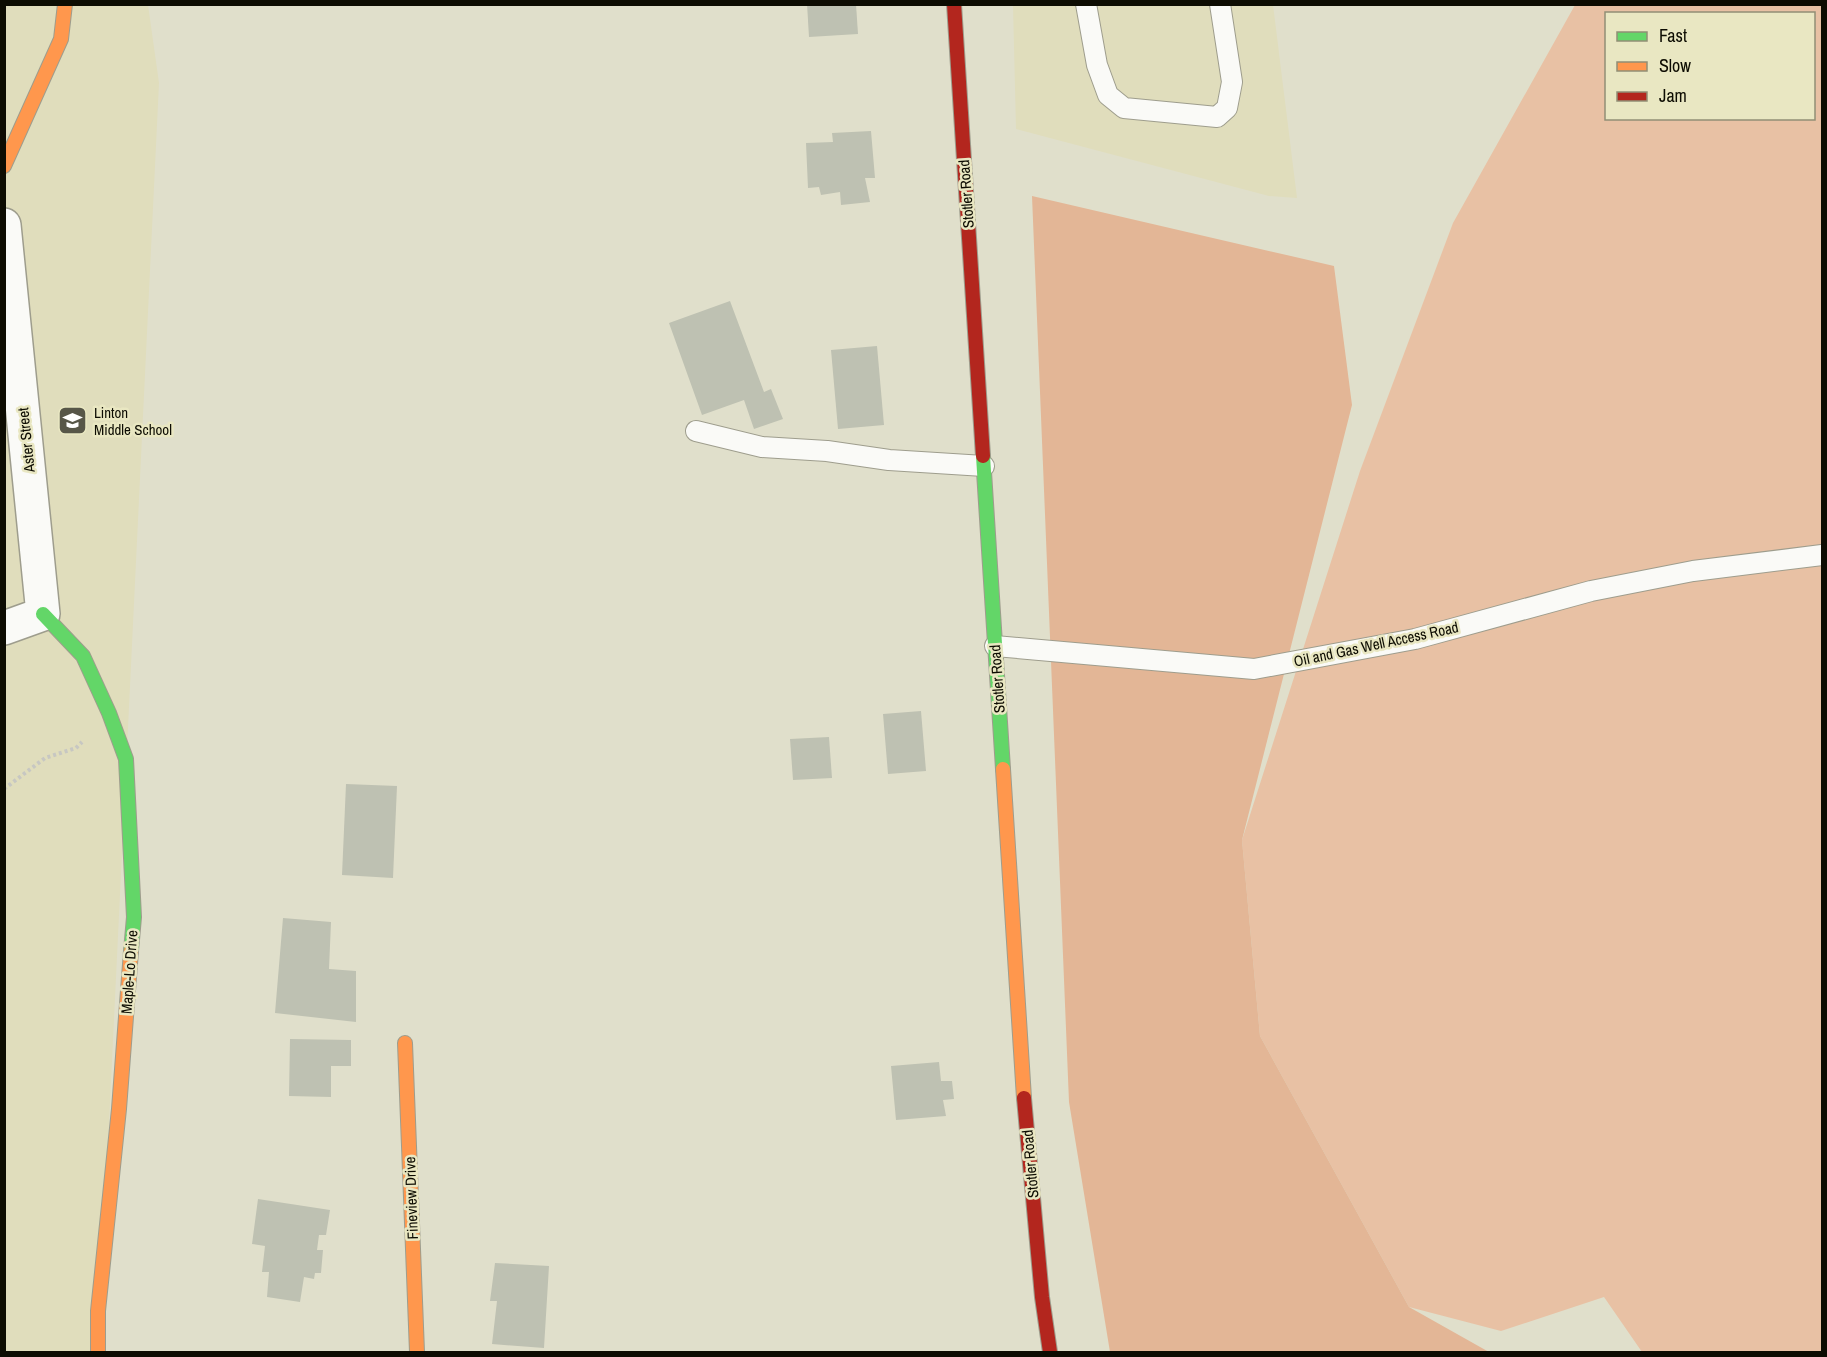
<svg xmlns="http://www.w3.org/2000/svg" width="1827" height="1357" viewBox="0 0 1827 1357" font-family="'Archivo Narrow',sans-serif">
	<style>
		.built { fill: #e0ddbc }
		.green { fill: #e8c1a4; fill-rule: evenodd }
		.forest { fill: #e3b696 }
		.building { fill: #bec1b2 }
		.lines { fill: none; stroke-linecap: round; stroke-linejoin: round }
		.lane-casing { stroke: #9e9d8d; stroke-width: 22 }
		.street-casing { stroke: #9e9d8d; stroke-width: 36 }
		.fast-casing { stroke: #9e9d8d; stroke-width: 16 }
		.slow-casing { stroke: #9e9d8d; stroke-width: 16 }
		.jam-casing { stroke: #9e9d8d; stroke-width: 16 }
		.path { stroke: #c7c7c2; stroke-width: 4; stroke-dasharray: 3 3; stroke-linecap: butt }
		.lane { stroke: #fafaf7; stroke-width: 20 }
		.street { stroke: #fafaf7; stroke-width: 33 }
		.fast { stroke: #63d668; stroke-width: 14 }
		.slow { stroke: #ff974d; stroke-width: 14 }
		.jam { stroke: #b3261e; stroke-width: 14 }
		.labels { text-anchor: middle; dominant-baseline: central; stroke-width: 5; stroke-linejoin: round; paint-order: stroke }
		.street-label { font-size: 15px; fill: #0d0c02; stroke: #e9e7c2 }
		.poi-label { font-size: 15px; fill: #0d0c02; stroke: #e9e7c2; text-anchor: start }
	</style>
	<rect width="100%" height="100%" fill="#e0dfcb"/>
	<g class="built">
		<polygon points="5,5 148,5 159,83 98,1352 5,1352"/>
		<polygon points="1013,5 1273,5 1297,198 1269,196 1016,129"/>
	</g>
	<path class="green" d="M1575,5H1822V1352H1642L1604,1297L1501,1331L1409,1307L1260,1036L1242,840L1360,471L1453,223ZM1606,14H1814V118H1606Z"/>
	<polygon class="forest" points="1032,196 1334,266 1352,405 1242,840 1260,1036 1409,1307 1489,1352 1110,1352 1069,1102"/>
	<g class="building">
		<polygon points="807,4 856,4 858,34 809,37"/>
		<polygon points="871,131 875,178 865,178 870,202 841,205 840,192 821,195 819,187 808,188 806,143 833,142 832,133"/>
		<polygon points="730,301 764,392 771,389 783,419 754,429 744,400 702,415 669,323"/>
		<polygon points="877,346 884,425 838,429 831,350"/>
		<polygon points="921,711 926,771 888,774 883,714"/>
		<polygon points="829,737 832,778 793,780 790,739"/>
		<polygon points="346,784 397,786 393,878 342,875"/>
		<polygon points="283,918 331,922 329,969 356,971 356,1022 275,1013"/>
		<polygon points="290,1039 351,1040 351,1066 331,1066 331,1097 289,1096"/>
		<polygon points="939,1062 941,1081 952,1081 954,1099 943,1100 946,1116 896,1120 891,1066"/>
		<polygon points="258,1199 330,1210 326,1235 319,1235 317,1250 323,1250 321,1273 315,1273 314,1279 304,1277 300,1302 267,1297 269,1272 262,1272 265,1246 252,1244"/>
		<polygon points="495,1263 549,1266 544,1348 492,1344 497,1301 490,1301"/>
	</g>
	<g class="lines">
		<defs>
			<g id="lane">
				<polyline points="1086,4 1097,65 1108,95 1124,108 1217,117 1227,108 1232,82 1220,4"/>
				<polyline points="696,431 762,447 827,451 889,460 984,466"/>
				<polyline points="995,646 1254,669 1415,639 1591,591 1693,571 1822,555"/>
			</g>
			<polyline id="street" points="4,225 43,614 4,628"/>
			<g id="fast">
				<polyline points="983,456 1003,769"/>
				<polyline points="43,614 83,656 109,713 126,759 134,917 131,951"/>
			</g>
			<g id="slow">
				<polyline points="4,166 61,39 65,4"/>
				<polyline points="1003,769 1024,1098"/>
				<polyline points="405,1043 417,1352"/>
				<polyline points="98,1352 98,1311 119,1109 131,951"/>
			</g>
			<g id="jam">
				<polyline points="954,4 983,456"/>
				<polyline points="1024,1098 1042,1297 1050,1352"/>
			</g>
		</defs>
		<use href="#lane" class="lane-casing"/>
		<use href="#street" class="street-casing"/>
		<use href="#fast" class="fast-casing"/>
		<use href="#slow" class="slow-casing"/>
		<use href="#jam" class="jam-casing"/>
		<polyline class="path" points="4,789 45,758 76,748 82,742"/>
		<use href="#lane" class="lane"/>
		<use href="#street" class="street"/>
		<use href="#fast" class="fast"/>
		<use href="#slow" class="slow"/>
		<use href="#jam" class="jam"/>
	</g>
	<defs>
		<symbol id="school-square" viewBox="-11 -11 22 22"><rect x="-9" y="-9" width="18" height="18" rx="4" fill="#575648" stroke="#e9e7c2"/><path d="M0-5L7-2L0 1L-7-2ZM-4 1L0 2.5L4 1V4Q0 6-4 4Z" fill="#fff"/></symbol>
	</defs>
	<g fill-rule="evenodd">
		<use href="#school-square" x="56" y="404" width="33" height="33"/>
	</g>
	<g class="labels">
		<g class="street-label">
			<text transform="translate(966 194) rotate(-94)">Stotler Road</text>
			<text transform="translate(26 440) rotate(-96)">Aster Street</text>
			<text transform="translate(1376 644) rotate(-12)">Oil and Gas Well Access Road</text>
			<text transform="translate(997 679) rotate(-94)">Stotler Road</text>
			<text transform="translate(129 972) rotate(-86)">Maple-Lo Drive</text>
			<text transform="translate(1030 1164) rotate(-95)">Stotler Road</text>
			<text transform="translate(411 1198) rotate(-92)">Fineview Drive</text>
		</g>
		<g class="poi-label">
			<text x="94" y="412">Linton<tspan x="94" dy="17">Middle School</tspan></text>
		</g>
	</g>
	<rect width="1827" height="1357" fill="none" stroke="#0d0c02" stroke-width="12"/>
	<rect x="1605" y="12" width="210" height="108" fill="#e9e7c2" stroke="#918f75" stroke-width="1.5"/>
	<rect x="1617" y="32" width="30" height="9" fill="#63d668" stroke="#918f75" stroke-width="1.5"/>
	<text x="1659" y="42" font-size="18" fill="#0d0c02">Fast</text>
	<rect x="1617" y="62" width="30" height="9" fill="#ff974d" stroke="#918f75" stroke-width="1.5"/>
	<text x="1659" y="72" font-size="18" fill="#0d0c02">Slow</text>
	<rect x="1617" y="92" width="30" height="9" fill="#b3261e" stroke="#918f75" stroke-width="1.5"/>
	<text x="1659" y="102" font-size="18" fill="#0d0c02">Jam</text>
</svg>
